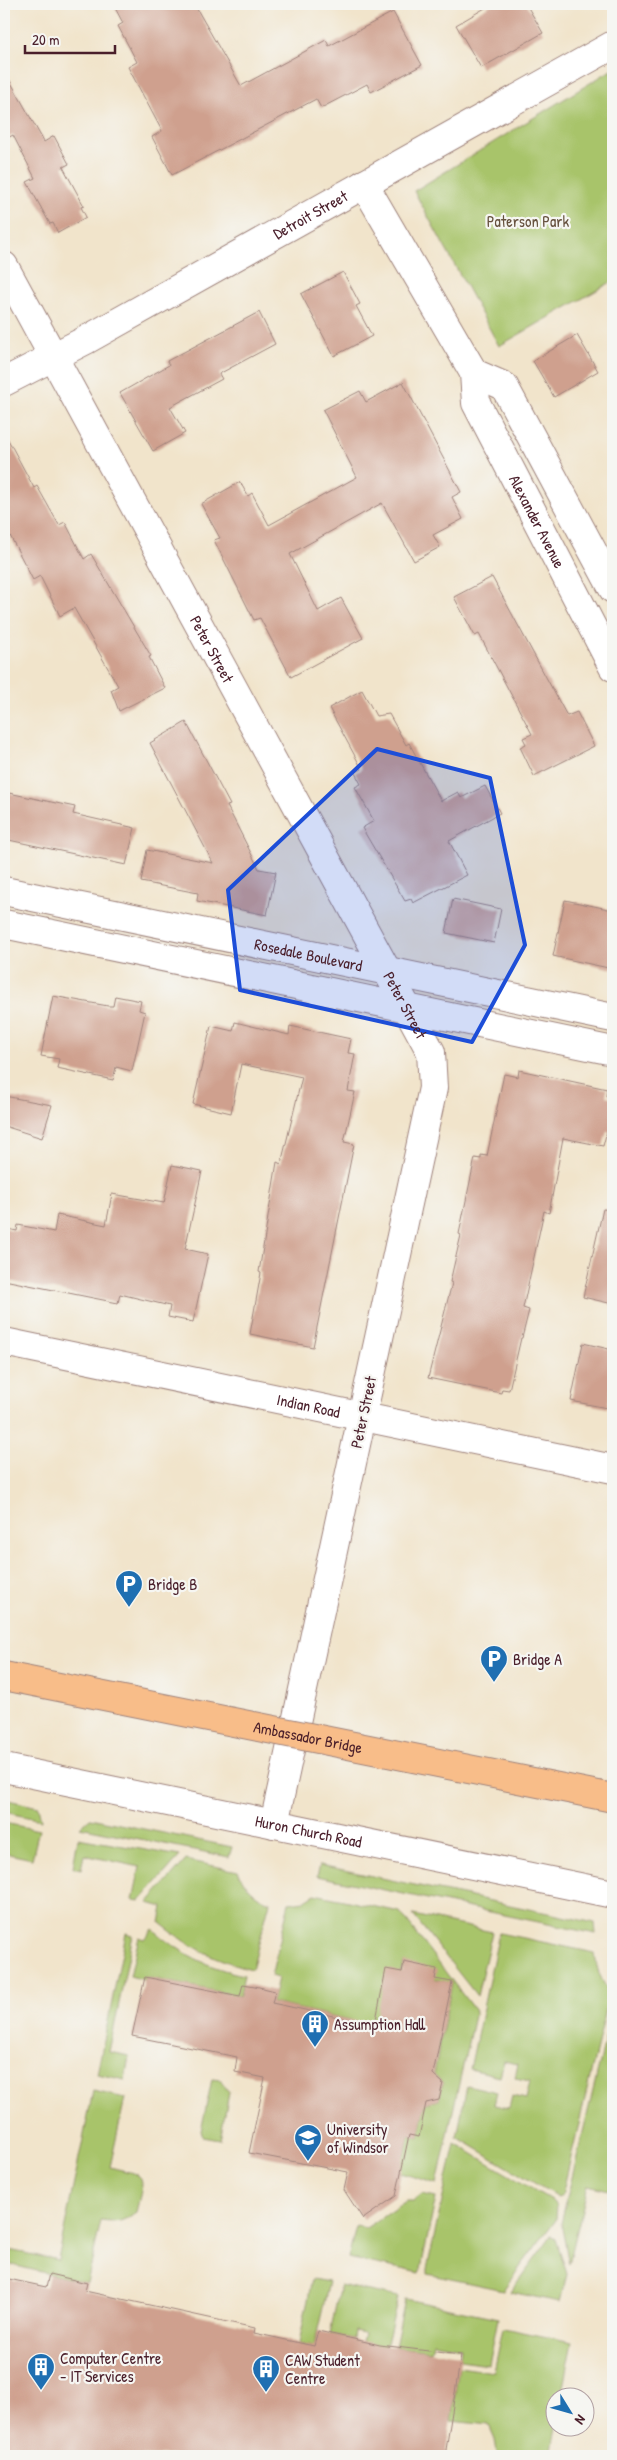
<svg xmlns="http://www.w3.org/2000/svg" width="617" height="2460" viewBox="0 0 617 2460" font-family="'Patrick Hand',sans-serif">
	<style>
		.green { fill: #a8c46a; stroke: #79724a }
		.building { fill: #cfa08e }
		.lines { fill: none; stroke-linecap: round; stroke-linejoin: round }
		.minor-casing { stroke: #9e827b; stroke-width: 30 }
		.minor { stroke: #fff; stroke-width: 28 }
		.highway-bridge-casing { stroke: #9e827b; stroke-width: 30; stroke-linecap: butt }
		.highway-bridge { stroke: #f8bd89; stroke-width: 28 }
		.marked { fill: #1d4ed8; fill-opacity: 0.2; stroke: #1d4ed8; stroke-width: 4; stroke-linejoin: round }
		.labels { text-anchor: middle; dominant-baseline: central; stroke-width: 4.5; stroke-linejoin: round; paint-order: stroke }
		.street-label { font-size: 16px; fill: #4a1f2b; stroke: #f6f6f2 }
		.park-label { font-size: 16px; fill: #66513e; stroke: #f6f6f2 }
		.poi-label { font-size: 16px; fill: #4a1f2b; stroke: #f6f6f2; text-anchor: start }
	</style>
	<rect width="100%" height="100%" fill="#f6f6f2"/>
	<filter id="ink" filterUnits="userSpaceOnUse"><feTurbulence type="fractalNoise" baseFrequency=".02" numOctaves="2"/><feDisplacementMap in="SourceGraphic" scale="10" xChannelSelector="R" yChannelSelector="G"/><feConvolveMatrix kernelMatrix="1 2 1 2 8 2 1 2 1" color-interpolation-filters="sRGB"/></filter>
	<filter id="wash" filterUnits="userSpaceOnUse"><feTurbulence type="fractalNoise" baseFrequency=".0096" numOctaves="4" result="noise"/><feDisplacementMap in="SourceGraphic" scale="20" xChannelSelector="R" yChannelSelector="G"/><feGaussianBlur stdDeviation="1.12" result="paint"/><feColorMatrix in="noise" values="0 0 0 0 0 0 0 0 0 0 0 0 0 0 0 0 0 1.4 0 .05"/><feComposite in="paint" operator="in"/></filter>
	<g filter="url(#wash)">
		<rect width="100%" height="100%" fill="#f1e4cb"/>
		<g class="green">
			<polygon points="613,69 613,281 499,346 414,191"/>
			<polygon points="4,1799 38,1807 41,1820 4,1812"/>
			<polygon points="90,1818 232,1847 229,1857 80,1827"/>
			<polygon points="4,1823 39,1830 32,1859 4,1853"/>
			<polygon points="78,1838 180,1856 140,1901 133,1900 140,1867 84,1855 81,1869 73,1867"/>
			<path d="M186,1860L238,1871C245,1886 254,1896 270,1902L252,1969C217,1961 188,1946 160,1923L163,1907L148,1903Z"/>
			<polygon points="320,1865 595,1923 596,1934 317,1876"/>
			<polygon points="315,1894 400,1912 475,2011 437,2184 385,2168 405,2155 409,2135 419,2137 426,2103 439,2100 443,2083 434,2074 452,1983 435,1979 404,1963 372,2042 351,2020 272,2003 278,1978 271,1976 289,1903 304,1901"/>
			<polygon points="413,1915 492,1932 477,1996"/>
			<path d="M153,1929C180,1953 208,1968 244,1975L240,1996L145,1977L144,1980L130,1976L139,1937L145,1939Z"/>
			<polygon points="126,1933 133,1935 109,2052 129,2056 125,2080 97,2074"/>
			<path d="M499,1933L595,1953C596,1969 601,1980 610,1993L562,2195L558,2197L457,2137L467,2085L497,2092L494,2105L509,2108L512,2096L526,2099L530,2081L515,2078L518,2064L504,2061L500,2076L470,2069Z"/>
			<polygon points="613,2008 613,2191 588,2185 569,2264 561,2223"/>
			<polygon points="212,2079 221,2080 229,2093 220,2140 203,2137 201,2131"/>
			<path d="M93,2091L125,2098L110,2167C147,2177 146,2171 136,2212C123,2222 117,2223 101,2221L87,2283L4,2263V2249L58,2260Z"/>
			<polygon points="455,2143 551,2200 557,2206 556,2219 503,2290 427,2274 427,2269"/>
			<polygon points="422,2194 436,2197 420,2273 348,2258 356,2226 366,2228 406,2201 413,2201"/>
			<polygon points="551,2236 556,2239 567,2274 560,2302 510,2292"/>
			<polygon points="312,2279 329,2282 314,2346 299,2343"/>
			<polygon points="340,2285 398,2297 383,2360 359,2355 364,2333 354,2331 353,2339 330,2334"/>
			<polygon points="405,2299 498,2318 489,2364 460,2360 461,2347 433,2342 431,2351 395,2347"/>
			<polygon points="503,2328 572,2342 561,2397 554,2398 556,2428 551,2456 500,2456 497,2453 495,2439 489,2425 451,2421 459,2367 494,2372"/>
		</g>
		<g id="blocks">
			<g class="building">
				<polygon points="113,4 194,4 241,86 326,40 329,46 393,12 422,65 371,92 367,84 321,108 316,99 172,175 152,137 162,131 128,67 137,62 118,26 123,23"/>
				<polygon points="492,4 526,4 543,33 481,68 456,25"/>
				<polygon points="4,70 44,142 54,136 69,164 63,167 84,206 81,207 86,217 58,233 53,223 50,224 27,182 35,178 13,135 4,140"/>
				<polygon points="343,272 360,304 356,306 372,336 334,356 301,294"/>
				<polygon points="259,312 275,344 219,374 222,379 170,407 185,433 153,451 120,393 169,365 167,361"/>
				<polygon points="577,335 598,371 554,397 533,361"/>
				<polygon points="403,382 461,492 452,497 463,519 433,535 440,547 414,561 382,503 290,554 318,611 341,598 363,638 291,677 260,618 254,620 214,540 220,538 201,504 240,482 248,496 252,493 269,525 357,477 323,410 360,391 366,402"/>
				<polygon points="4,432 34,488 37,486 59,525 65,522 84,559 91,554 151,656 149,657 165,688 119,711 111,690 118,686 74,608 60,616 40,576 33,580 4,524"/>
				<polygon points="492,577 567,716 577,712 594,746 534,776 520,747 526,744 523,738 532,734 479,634 475,636 454,597"/>
				<polygon points="362,690 376,716 389,714 406,745 409,743 441,801 458,792 461,798 485,786 500,813 449,841 467,875 413,903 411,899 405,901 362,828 374,821 355,787 361,784 355,773 362,769 329,708"/>
				<polygon points="186,722 230,805 227,806 259,869 276,872 267,915 197,901 198,893 141,882 147,850 213,863 150,743"/>
				<polygon points="4,792 75,807 73,814 135,828 126,865 4,839"/>
				<polygon points="453,899 501,909 494,943 446,933"/>
				<polygon points="565,900 613,910 613,969 553,956"/>
				<polygon points="53,996 108,1006 113,1006 115,996 141,1001 139,1010 145,1012 132,1071 116,1067 113,1080 57,1068 59,1059 41,1056"/>
				<polygon points="235,1022 289,1035 290,1026 351,1039 348,1053 355,1054 348,1091 355,1092 344,1142 354,1144 313,1347 250,1334 261,1273 259,1272 277,1162 281,1164 302,1077 241,1064 231,1113 193,1104 211,1026 233,1031"/>
				<polygon points="519,1070 607,1089 606,1096 613,1098 613,1132 607,1131 603,1146 563,1138 549,1213 544,1211 523,1308 529,1310 522,1338 521,1338 509,1390 502,1389 501,1393 428,1378 452,1283 450,1282 461,1235 459,1234 475,1158 481,1159 481,1155 487,1156 504,1074 518,1077"/>
				<polygon points="4,1096 52,1105 42,1138 4,1126"/>
				<polygon points="172,1165 202,1171 185,1249 208,1254 193,1322 168,1317 170,1306 120,1294 118,1303 4,1280 4,1228 17,1231 18,1225 54,1232 57,1215 106,1225 112,1194 164,1203"/>
				<polygon points="603,1209 613,1210 613,1304 583,1297"/>
				<polygon points="583,1343 613,1350 613,1378 607,1408 571,1401"/>
				<polygon points="404,1962 437,1969 435,1979 452,1982 433,2074 443,2083 439,2100 426,2103 419,2137 409,2135 396,2196 363,2219 344,2190 348,2172 249,2153 265,2078 235,2072 237,2057 132,2036 145,1977 240,1996 243,1984 255,1986 275,1991 272,2003 375,2025 386,1969 402,1972"/>
				<polygon points="49,2274 87,2283 85,2291 255,2328 254,2333 314,2346 318,2331 380,2345 461,2355 445,2456 4,2456 4,2278 46,2287"/>
			</g>
		</g>
	</g>
	<g filter="url(#ink)">
		<use href="#blocks" fill-opacity="0" stroke="#9e827b" stroke-width="1"/>
		<g class="lines">
			<defs>
				<g id="minor">
					<path id="s1" d="M364,184L474,373L476,403L613,667"/>
					<path id="s2" d="M4,266L431,1052L433,1088L274,1824"/>
					<polyline points="474,373 504,386 613,589"/>
					<path id="s3" d="M4,382L86,340L613,45"/>
					<path id="s4" d="M4,891L613,1018"/>
					<polyline points="4,924 613,1051"/>
					<path id="s5" d="M4,1342L613,1469"/>
					<path id="s6" d="M4,1768L613,1894"/>
				</g>
			</defs>
			<use href="#minor" class="minor-casing"/>
			<use href="#minor" class="minor"/>
			<defs>
				<g id="highway-bridge">
					<path id="s7" d="M4,1676L613,1798"/>
				</g>
			</defs>
			<use href="#highway-bridge" class="highway-bridge-casing"/>
			<use href="#highway-bridge" class="highway-bridge"/>
		</g>
	</g>
	<path class="marked" d="M377,749L490,778L525,945L472,1042L240,990L228,890Z"/>
	<defs>
		<symbol id="parking-pin" viewBox="-11 -11 22 30"><path d="M0 17L-7.5 6A9.5 9.5 0 1 1 7.5 6Z" fill="#1f6fb2" stroke="#f6f6f2"/><path d="M-3.5-5.5H1a3.5 3.5 0 0 1 0 7H-1V5.5H-3.5ZM-1-3.4V-.6H.8a1.4 1.4 0 0 0 0-2.8Z" fill="#fff"/></symbol>
		<symbol id="building-pin" viewBox="-11 -11 22 30"><path d="M0 17L-7.5 6A9.5 9.5 0 1 1 7.5 6Z" fill="#1f6fb2" stroke="#f6f6f2"/><path d="M-4-6H4V6H1V3H-1V6H-4ZM-2.5-4.3h1.7v1.8h-1.7ZM.8-4.3h1.7v1.8H.8ZM-2.5-1h1.7V.8h-1.7ZM.8-1h1.7V.8H.8Z" fill="#fff"/></symbol>
		<symbol id="university-pin" viewBox="-11 -11 22 30"><path d="M0 17L-7.5 6A9.5 9.5 0 1 1 7.5 6Z" fill="#1f6fb2" stroke="#f6f6f2"/><path d="M0-5L7-2L0 1L-7-2ZM-4 1L0 2.5L4 1V4Q0 6-4 4Z" fill="#fff"/></symbol>
	</defs>
	<g fill-rule="evenodd">
		<use href="#parking-pin" x="113" y="1568" width="32" height="43"/>
		<use href="#parking-pin" x="478" y="1643" width="32" height="43"/>
		<use href="#building-pin" x="299" y="2008" width="32" height="43"/>
		<use href="#university-pin" x="292" y="2122" width="32" height="43"/>
		<use href="#building-pin" x="25" y="2351" width="32" height="43"/>
		<use href="#building-pin" x="250" y="2353" width="32" height="43"/>
	</g>
	<g class="labels">
		<g class="street-label">
			<text stroke="none"><textPath href="#s3" startOffset="349">Detroit Street</textPath></text>
			<text stroke="none"><textPath href="#s1" startOffset="382">Alexander Avenue</textPath></text>
			<text stroke="none"><textPath href="#s2" startOffset="436">Peter Street</textPath></text>
			<text stroke="none"><textPath href="#s4" startOffset="311">Rosedale Boulevard</textPath></text>
			<text stroke="none"><textPath href="#s2" startOffset="841">Peter Street</textPath></text>
			<text stroke="none"><textPath href="#s5" startOffset="311">Indian Road</textPath></text>
			<text transform="translate(363 1412) rotate(-78)">Peter Street</text>
			<text stroke="none"><textPath href="#s7" startOffset="310">Ambassador Bridge</textPath></text>
			<text stroke="none"><textPath href="#s6" startOffset="311">Huron Church Road</textPath></text>
		</g>
		<g class="park-label">
			<text x="528" y="221">Paterson Park</text>
		</g>
		<g class="poi-label">
			<text x="148" y="1584">Bridge B</text>
			<text x="513" y="1659">Bridge A</text>
			<text x="334" y="2024">Assumption Hall</text>
			<text x="327" y="2129">University<tspan x="327" dy="18">of Windsor</tspan></text>
			<text x="60" y="2358">Computer Centre<tspan x="60" dy="18">- IT Services</tspan></text>
			<text x="285" y="2360">CAW Student<tspan x="285" dy="18">Centre</tspan></text>
		</g>
	</g>
	<rect width="617" height="2460" fill="none" stroke="#f6f6f2" stroke-width="20"/>
	<g transform="translate(570 2412) rotate(127)"><circle r="24" fill="#f6f6f2" stroke="#b1a0a2"/>
	<path d="M0-4L9 19L0 12L-9 19Z" fill="#1f6fb2"/>
	<text y="-8" font-size="14" font-weight="bold" text-anchor="middle" fill="#4a1f2b">N</text>
	</g>
	<path d="M25 45v8h90v-8" fill="none" stroke="#4a1f2b" stroke-width="2.5"/>
	<text x="32" y="45" font-size="15" fill="#4a1f2b" stroke="#f6f6f2" stroke-width="4" paint-order="stroke">20 m</text>
</svg>
